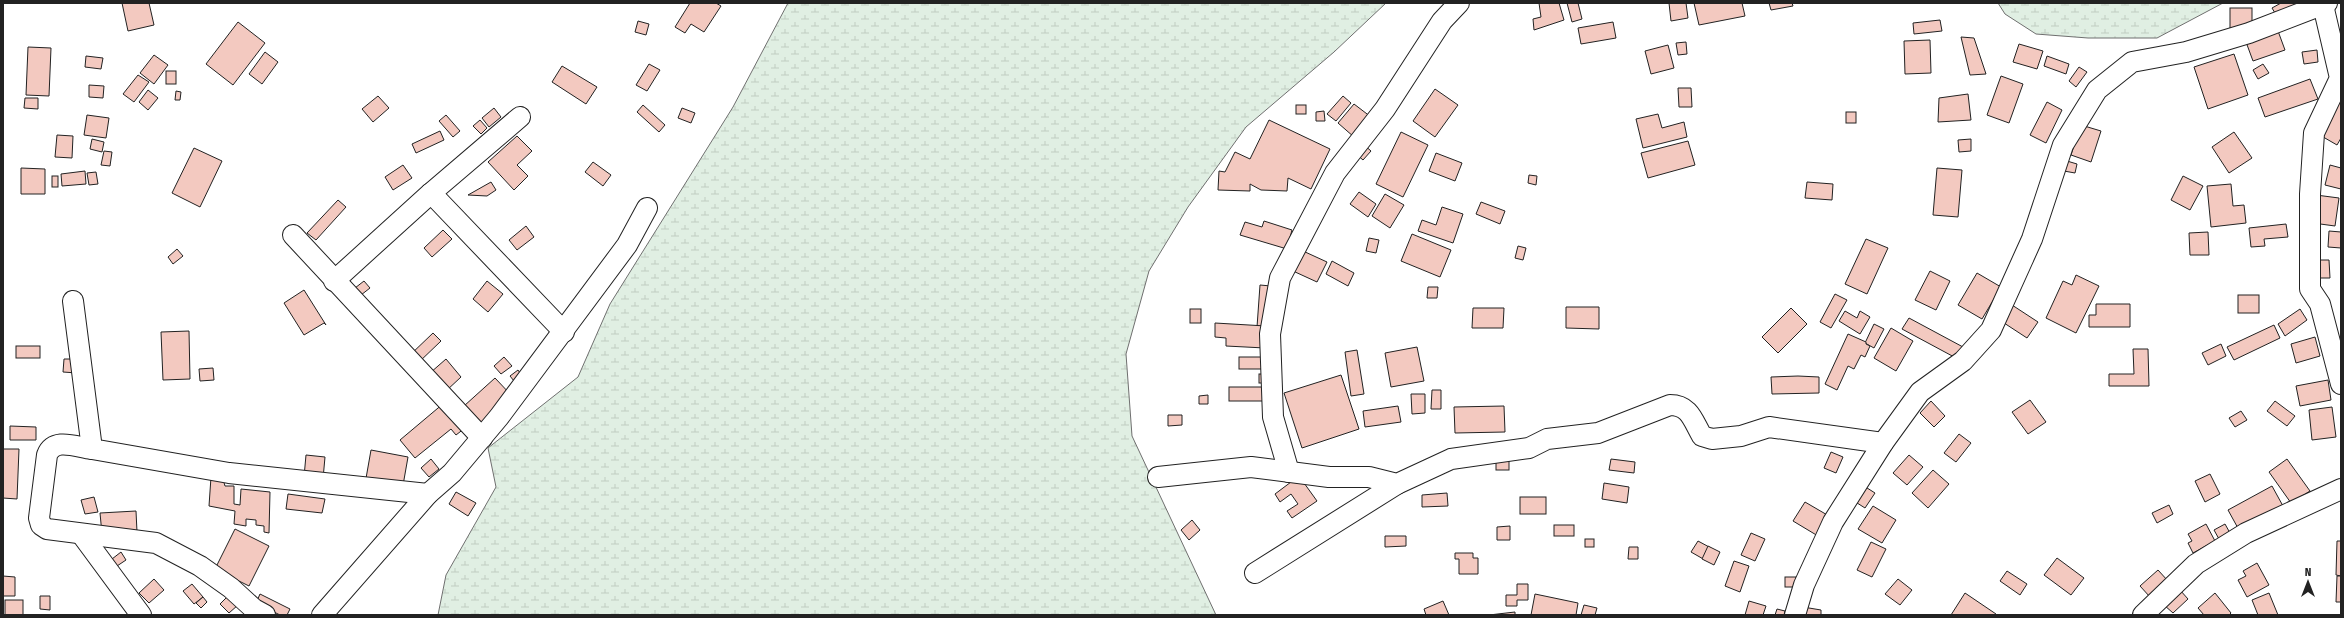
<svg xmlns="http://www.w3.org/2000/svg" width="2344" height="618" viewBox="0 0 2344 618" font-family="'Fira Sans Condensed',sans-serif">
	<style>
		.wetland { fill: url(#wetland-marsh); stroke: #6f6f6f }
		.building { fill: #f3c9c0; stroke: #222 }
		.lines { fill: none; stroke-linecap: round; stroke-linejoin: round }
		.minor-casing { stroke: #222; stroke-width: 22 }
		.minor { stroke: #fff; stroke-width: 20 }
	</style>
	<defs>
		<pattern id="wetland-marsh" width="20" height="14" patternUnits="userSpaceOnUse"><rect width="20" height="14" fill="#e0efe3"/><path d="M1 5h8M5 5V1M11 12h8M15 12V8" fill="none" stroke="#c0cdc2"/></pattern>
	</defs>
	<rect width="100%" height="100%" fill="#fff"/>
	<g class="wetland">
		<polygon points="788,3 1386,3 1334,52 1246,127 1188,207 1149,271 1126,354 1132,436 1216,615 438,615 446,575 496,487 488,448 578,377 610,304 733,107"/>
		<polygon points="1998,3 2223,3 2157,38 2088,38 2036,34 2005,14"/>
	</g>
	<g class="building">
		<polygon points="122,3 149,3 154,25 128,31"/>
		<polygon points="690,3 716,3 721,6 704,32 691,24 685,33 675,27"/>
		<polygon points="1539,3 1559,3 1564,20 1534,30 1533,19 1541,17"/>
		<polygon points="1567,3 1578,3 1582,19 1572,22"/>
		<polygon points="1669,3 1686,3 1688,18 1671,21"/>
		<polygon points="1694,3 1742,3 1745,16 1699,25"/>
		<polygon points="1769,3 1792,3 1793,6 1771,10"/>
		<polygon points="2281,3 2295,3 2298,6 2278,18 2272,8"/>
		<rect x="2230" y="8" width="22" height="21"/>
		<polygon points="1940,20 1942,31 1914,34 1913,23"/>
		<polygon points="638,21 649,24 646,35 635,32"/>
		<polygon points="238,22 265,43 233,85 206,64"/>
		<polygon points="1613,22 1616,38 1581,44 1578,28"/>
		<polygon points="2278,31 2285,50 2253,61 2246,42"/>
		<polygon points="1961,37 1974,38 1986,74 1970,75"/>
		<polygon points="1930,40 1931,73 1905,74 1904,41"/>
		<polygon points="1686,42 1687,54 1678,55 1676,43"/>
		<polygon points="2019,44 2043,51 2037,69 2013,62"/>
		<polygon points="1668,45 1674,68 1651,74 1645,51"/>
		<polygon points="28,47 51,48 49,96 26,95"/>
		<polygon points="2317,50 2318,62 2304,64 2302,52"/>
		<polygon points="265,52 278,62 262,84 249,74"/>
		<polygon points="2234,54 2248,95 2208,109 2194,67"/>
		<polygon points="154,55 168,65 154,84 140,73"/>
		<polygon points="86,56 103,58 101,69 85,67"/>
		<polygon points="2047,56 2069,64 2066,74 2044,66"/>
		<polygon points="649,64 660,70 647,91 636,85"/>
		<polygon points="2263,64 2269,73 2258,79 2253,70"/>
		<polygon points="562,66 597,87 586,104 552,82"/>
		<polygon points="2079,67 2087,72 2076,87 2069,81"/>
		<rect x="166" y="71" width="10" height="13"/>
		<polygon points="138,75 149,82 134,102 123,94"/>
		<polygon points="2001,76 2023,84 2009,123 1987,115"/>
		<polygon points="2310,79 2318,99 2265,117 2258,98"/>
		<polygon points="89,85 104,86 103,98 89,97"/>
		<polygon points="1678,88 1691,88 1692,107 1679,107"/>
		<polygon points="1435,89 1458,105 1435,137 1413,121"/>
		<polygon points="148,90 158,98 148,110 139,102"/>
		<polygon points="176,91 181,92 180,100 175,100"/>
		<polygon points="1968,94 1971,120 1938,122 1939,98"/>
		<polygon points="378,96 389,108 373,122 362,109"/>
		<polygon points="1343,96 1351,103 1336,121 1327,114"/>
		<polygon points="25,98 38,98 38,109 24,108"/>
		<polygon points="2339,100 2341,101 2341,138 2337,145 2318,134"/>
		<polygon points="2047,102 2062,110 2046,143 2030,135"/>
		<polygon points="1354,104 1371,117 1354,137 1338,123"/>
		<polygon points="643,105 665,125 659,132 637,112"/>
		<rect x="1296" y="105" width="10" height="9"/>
		<polygon points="494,108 501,117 489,127 482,118"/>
		<polygon points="682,108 695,113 691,123 678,118"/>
		<polygon points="1324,111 1325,121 1316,121 1316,112"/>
		<rect x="1846" y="112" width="10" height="11"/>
		<polygon points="1658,114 1662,128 1684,122 1687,137 1643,148 1636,119"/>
		<polygon points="87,115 109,118 106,138 84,135"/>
		<polygon points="446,115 460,131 453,137 439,121"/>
		<polygon points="480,120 487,128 481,134 473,126"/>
		<polygon points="1269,120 1330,149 1311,189 1288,178 1287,191 1261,190 1250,184 1250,191 1218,190 1219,171 1225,172 1235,152 1250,159"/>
		<polygon points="2081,125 2101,131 2091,162 2071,155"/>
		<polygon points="440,131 444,140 416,153 412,144"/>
		<polygon points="1401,132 1428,145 1403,197 1376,184"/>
		<polygon points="2234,132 2252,158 2229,173 2212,147"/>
		<polygon points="57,135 73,136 72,158 55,157"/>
		<polygon points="517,136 532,151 517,165 528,176 514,190 488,162"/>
		<polygon points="92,139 104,142 102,152 90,149"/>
		<polygon points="1971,139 1971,151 1959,152 1958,140"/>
		<polygon points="1688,141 1695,165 1648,178 1641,153"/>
		<polygon points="1363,144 1371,151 1363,160 1355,153"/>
		<polygon points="194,148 222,161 200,207 172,193"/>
		<polygon points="104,151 112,152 110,166 101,165"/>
		<polygon points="1436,153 1462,163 1455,181 1429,171"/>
		<polygon points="2067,161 2077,164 2075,173 2064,171"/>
		<polygon points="593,162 611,175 603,186 585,172"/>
		<polygon points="403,165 412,178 393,190 385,177"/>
		<polygon points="2330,165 2341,168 2341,189 2325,185"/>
		<polygon points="21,168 45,169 45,194 21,194"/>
		<polygon points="1937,168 1962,170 1958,217 1933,215"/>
		<polygon points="85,171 86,184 62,186 61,174"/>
		<polygon points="96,172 98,184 89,185 87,173"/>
		<polygon points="1529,175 1537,176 1536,185 1528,183"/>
		<rect x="52" y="176" width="6" height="11"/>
		<polygon points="2183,176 2203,186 2190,210 2171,200"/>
		<polygon points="491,182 496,190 487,196 468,195"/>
		<polygon points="1807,182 1833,184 1832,200 1805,198"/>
		<polygon points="2231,184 2233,206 2244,205 2246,223 2211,227 2207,186"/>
		<polygon points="1359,192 1376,204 1368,217 1350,204"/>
		<polygon points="1385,194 1404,205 1390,228 1372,216"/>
		<polygon points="2316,195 2339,198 2335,226 2313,223"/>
		<polygon points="338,200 346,207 316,240 307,233"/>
		<polygon points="1481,202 1505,211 1500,224 1476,214"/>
		<polygon points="1442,207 1463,214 1453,243 1418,231 1422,220 1436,225"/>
		<polygon points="1264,221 1292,230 1287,249 1240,235 1245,222 1262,227"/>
		<polygon points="2286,224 2288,237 2264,239 2265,246 2251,247 2249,228"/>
		<polygon points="526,226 534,237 517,250 509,240"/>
		<polygon points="443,230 452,239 432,257 424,248"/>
		<polygon points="2329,231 2341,232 2341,248 2328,247"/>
		<polygon points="2208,232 2209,255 2190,255 2189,233"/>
		<polygon points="1412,234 1451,250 1440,277 1401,261"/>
		<polygon points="1369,238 1379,240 1376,253 1366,251"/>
		<polygon points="1866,239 1888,248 1867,294 1845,284"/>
		<polygon points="1518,246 1526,248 1523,260 1515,258"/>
		<polygon points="177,249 183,256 173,264 168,257"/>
		<polygon points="1303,251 1327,262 1317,282 1293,271"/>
		<polygon points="2319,260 2329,260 2330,278 2320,278"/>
		<polygon points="1332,261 1354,273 1348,286 1326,274"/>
		<polygon points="1930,271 1950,281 1936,310 1915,300"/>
		<polygon points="1977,273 2001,287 1982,319 1958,305"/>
		<polygon points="2076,275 2099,286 2076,333 2046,318 2063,281 2072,285"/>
		<polygon points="364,281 370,288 361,295 355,288"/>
		<polygon points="487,281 503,294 488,312 473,299"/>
		<polygon points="1260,285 1271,286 1268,327 1257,327"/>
		<polygon points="1428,287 1438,287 1437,298 1427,298"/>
		<polygon points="304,290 326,325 324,323 304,335 284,303"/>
		<polygon points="1835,294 1847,300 1831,328 1820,322"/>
		<rect x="2238" y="295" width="21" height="18"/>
		<polygon points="2096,304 2130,304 2130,327 2089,327 2089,315 2096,315"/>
		<polygon points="2012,305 2038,322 2027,338 2001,321"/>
		<polygon points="1566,307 1599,307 1599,329 1566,328"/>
		<polygon points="1473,308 1504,308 1503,328 1472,328"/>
		<polygon points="1791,308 1807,324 1778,353 1762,337"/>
		<rect x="1190" y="309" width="11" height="14"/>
		<polygon points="2300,309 2307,320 2285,336 2278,324"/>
		<polygon points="1845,311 1857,318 1860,311 1870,317 1860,334 1839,321"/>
		<polygon points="1909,318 1963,347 1956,358 1902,329"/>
		<polygon points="1215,323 1266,326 1265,348 1226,346 1226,338 1215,337"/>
		<polygon points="1874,324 1884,329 1874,348 1865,343"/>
		<polygon points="2274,325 2280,338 2234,360 2227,347"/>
		<polygon points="1891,328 1913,341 1896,371 1874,358"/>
		<polygon points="189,331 190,379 163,380 161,332"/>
		<polygon points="433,333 441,341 417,364 409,356"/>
		<polygon points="1848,334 1866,342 1866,344 1870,346 1865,357 1861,355 1854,369 1848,366 1837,390 1825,384"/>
		<polygon points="2315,337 2320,356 2296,363 2291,344"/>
		<polygon points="2221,344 2226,356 2208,365 2202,353"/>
		<rect x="16" y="346" width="24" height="12"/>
		<polygon points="1417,347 1424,381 1391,387 1385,353"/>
		<polygon points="2133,349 2148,349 2149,386 2109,386 2109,374 2134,374"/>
		<polygon points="1357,350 1364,394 1351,396 1345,352"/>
		<polygon points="504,357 512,366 501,374 494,366"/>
		<rect x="1239" y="357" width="26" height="12"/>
		<polygon points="64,359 78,359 77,373 63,372"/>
		<polygon points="446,359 461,377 446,391 430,373"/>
		<polygon points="213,368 214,380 200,381 199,369"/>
		<polygon points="518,370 522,376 514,381 510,376"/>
		<rect x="1259" y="374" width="9" height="9"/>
		<polygon points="1341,375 1359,429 1302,448 1284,393"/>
		<polygon points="1798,376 1819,377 1819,393 1772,394 1771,377"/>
		<polygon points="495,378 512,396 481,425 464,406"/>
		<polygon points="2328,380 2331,400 2300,406 2296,386"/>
		<rect x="1229" y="387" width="38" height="14"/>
		<polygon points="1432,390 1441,390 1441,409 1431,409"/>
		<polygon points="1411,394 1425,394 1425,413 1412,414"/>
		<polygon points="1208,395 1208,404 1199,404 1199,396"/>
		<polygon points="2030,400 2046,422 2028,434 2012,412"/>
		<polygon points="1931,401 1945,416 1934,427 1920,413"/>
		<polygon points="2275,401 2295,416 2287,426 2267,411"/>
		<polygon points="444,403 465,428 456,435 451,429 415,458 400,440"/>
		<polygon points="1398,406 1401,422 1365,427 1363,411"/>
		<polygon points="1504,406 1505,432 1455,433 1454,407"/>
		<polygon points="2332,407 2336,437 2312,440 2309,410"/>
		<polygon points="2241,411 2247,420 2235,427 2229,418"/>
		<polygon points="1168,415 1182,415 1182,425 1168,426"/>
		<polygon points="10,426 36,427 36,440 10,440"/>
		<polygon points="1959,434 1971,443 1956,462 1944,453"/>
		<polygon points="3,449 19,449 17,499 3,498"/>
		<polygon points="371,450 408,457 402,491 365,484"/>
		<polygon points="1831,452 1843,457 1836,473 1824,468"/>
		<polygon points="306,455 325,457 323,479 304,477"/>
		<polygon points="1909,455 1923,467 1907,485 1893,473"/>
		<rect x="1496" y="457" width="13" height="13"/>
		<polygon points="431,459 439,469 429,477 421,468"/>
		<polygon points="1611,459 1635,462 1634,473 1609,470"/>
		<polygon points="2287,459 2310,491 2291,503 2269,472"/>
		<polygon points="1933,470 1949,484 1928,508 1912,493"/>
		<polygon points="2210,474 2220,494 2205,502 2195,481"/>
		<polygon points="1299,476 1317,501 1292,518 1287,511 1298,504 1291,494 1280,502 1275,494"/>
		<polygon points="211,477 223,479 225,486 234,486 234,504 240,505 241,489 270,492 269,533 264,532 264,526 256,525 256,520 246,519 246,526 234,524 235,511 209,506"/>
		<polygon points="1604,483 1629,487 1627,503 1602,499"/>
		<polygon points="1864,486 1875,493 1865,508 1854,501"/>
		<polygon points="2272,486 2283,506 2239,530 2228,510"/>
		<polygon points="456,492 476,503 468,516 449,504"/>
		<polygon points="1447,493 1448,506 1422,507 1422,495"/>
		<polygon points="288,494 325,499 322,513 286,509"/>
		<polygon points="94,497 98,512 85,514 81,500"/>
		<rect x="1520" y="497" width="26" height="17"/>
		<polygon points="1805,502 1829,516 1818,536 1793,521"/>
		<polygon points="2169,505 2173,514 2157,523 2152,513"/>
		<polygon points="1873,506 1896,520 1882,543 1858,529"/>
		<polygon points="136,511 137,532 102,534 100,513"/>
		<polygon points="1192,520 1200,530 1189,540 1181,530"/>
		<polygon points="2206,524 2215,541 2193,553 2188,543 2192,541 2188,534"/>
		<polygon points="2225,524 2230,533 2219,539 2214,530"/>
		<rect x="1554" y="525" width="20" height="11"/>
		<polygon points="1510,526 1510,540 1497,540 1497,527"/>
		<polygon points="235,529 269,546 249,586 215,569"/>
		<polygon points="1751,533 1765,539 1755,561 1741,555"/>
		<polygon points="1385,536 1406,536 1406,546 1385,547"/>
		<rect x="1585" y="539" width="9" height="8"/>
		<polygon points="1698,541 1711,548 1705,560 1691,552"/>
		<polygon points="2337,541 2341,541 2341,576 2336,575"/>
		<polygon points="1871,542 1886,549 1872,577 1857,570"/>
		<polygon points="1708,546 1720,552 1714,565 1702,559"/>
		<polygon points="1629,547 1638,547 1638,559 1628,559"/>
		<polygon points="121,552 126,560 117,566 112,559"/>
		<polygon points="1455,553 1473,553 1473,558 1478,558 1478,574 1459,574 1459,559 1455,559"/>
		<polygon points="2057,558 2084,578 2071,595 2044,575"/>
		<polygon points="1734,561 1749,566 1740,592 1725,586"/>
		<polygon points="2257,563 2269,585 2247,597 2238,580 2246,576 2243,571"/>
		<polygon points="2158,570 2168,581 2150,597 2140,586"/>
		<polygon points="2007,571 2027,584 2020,595 2000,581"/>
		<polygon points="3,576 15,577 15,596 3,596"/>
		<polygon points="2337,576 2341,576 2341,602 2336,602"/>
		<rect x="1785" y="577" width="11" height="10"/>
		<polygon points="154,579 164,590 149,603 139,593"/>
		<polygon points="1898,579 1912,590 1900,605 1885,594"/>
		<polygon points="192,584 203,597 194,604 183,591"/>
		<polygon points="1517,584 1528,584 1528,600 1517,600 1517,606 1506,606 1506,595 1517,595"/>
		<polygon points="2180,590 2188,599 2173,613 2164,605"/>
		<polygon points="1965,593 1996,614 1996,615 1951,615"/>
		<polygon points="2215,593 2231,613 2229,615 2204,615 2198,608"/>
		<polygon points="2269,593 2278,615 2258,615 2252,600"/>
		<polygon points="260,594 290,609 287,615 280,615 256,603"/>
		<polygon points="1535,594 1578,603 1576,615 1531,615"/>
		<polygon points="229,595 238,605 229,613 220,604"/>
		<polygon points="40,596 50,596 50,610 40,609"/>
		<polygon points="203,597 207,602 201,608 196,603"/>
		<rect x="5" y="600" width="18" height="15"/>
		<polygon points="1443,601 1449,615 1426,615 1424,609"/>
		<polygon points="1749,601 1766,606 1763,615 1745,615"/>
		<polygon points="1584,605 1597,608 1595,615 1581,615"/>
		<polygon points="1803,607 1821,610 1821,615 1803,615"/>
		<polygon points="1777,609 1785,611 1784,615 1775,615"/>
		<polygon points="1515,612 1515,615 1489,615"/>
	</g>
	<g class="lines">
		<defs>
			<g id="minor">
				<polyline points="2323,5 2340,78 2314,133 2310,194 2310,289 2320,304 2341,384"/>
				<polyline points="431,193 564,332"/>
				<polyline points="293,235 482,438"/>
				<polyline points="334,281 431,193 520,117"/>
				<polyline points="73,301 92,449 229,473 428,494"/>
				<path d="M92,449C76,447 54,437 47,455L39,518L41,525L47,529L156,543L200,566L231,588L254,609L265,615"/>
				<polyline points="1289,472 1273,417 1270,334 1280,278 1335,173 1385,109 1442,21 1459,3"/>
				<path d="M1158,477L1251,467L1329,477H1369L1397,484L1451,459L1529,448L1547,439L1598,433L1670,405C1690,405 1693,421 1702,436L1712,439L1741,436L1769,427L1883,443"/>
				<polyline points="82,535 141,615"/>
				<polyline points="1255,573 1397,484"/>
				<polyline points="322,615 428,494 452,473 499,417 627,245 647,208"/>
				<polyline points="1795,615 1804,585 1833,522 1883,443 1920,392 1963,361 1991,330 2032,239 2063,145 2097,90 2132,62 2186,52 2249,33 2327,3"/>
				<polyline points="2143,615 2196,564 2246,533 2341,489"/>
			</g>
		</defs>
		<use href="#minor" class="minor-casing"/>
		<use href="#minor" class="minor"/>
	</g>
	<rect width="2344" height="618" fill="none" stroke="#222222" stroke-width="8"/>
	<g transform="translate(2308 582)" stroke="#ffffff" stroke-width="3" paint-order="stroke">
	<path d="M0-3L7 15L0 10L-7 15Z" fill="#222222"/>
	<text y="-6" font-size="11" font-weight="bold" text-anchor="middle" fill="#222222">N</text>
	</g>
</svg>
